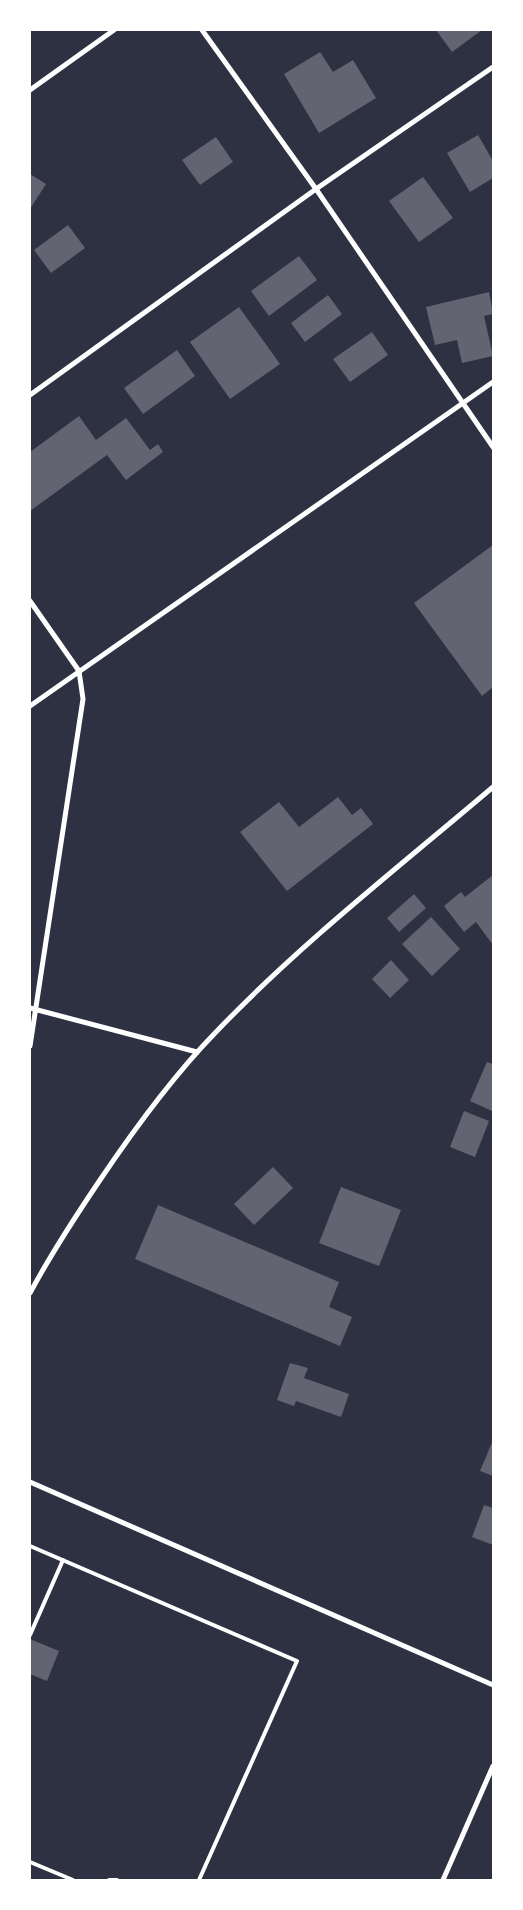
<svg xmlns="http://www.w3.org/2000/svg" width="523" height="1910" viewBox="0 0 523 1910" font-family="Quicksand,sans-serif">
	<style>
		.building { fill: #626471 }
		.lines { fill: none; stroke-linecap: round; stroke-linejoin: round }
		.service { stroke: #fff; stroke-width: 4 }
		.minor { stroke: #fff; stroke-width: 5 }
	</style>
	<rect width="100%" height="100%" fill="#2d3142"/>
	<g class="building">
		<polygon points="436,30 482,30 452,52"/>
		<polygon points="320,52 333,72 353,60 376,98 319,133 284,74"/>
		<polygon points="478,135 493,161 493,178 470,192 447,153"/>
		<polygon points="216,137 233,162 200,185 182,160"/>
		<polygon points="30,174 46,184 30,209"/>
		<polygon points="423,177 453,218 419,242 389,201"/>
		<polygon points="68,225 85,248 51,273 34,250"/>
		<polygon points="299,256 317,280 269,316 251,291"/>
		<polygon points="489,292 493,314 484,316 493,356 462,363 457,340 435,345 426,307"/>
		<polygon points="328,295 342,314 305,342 291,323"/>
		<polygon points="239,307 280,364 230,399 190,342"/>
		<polygon points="372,332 388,355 350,382 333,359"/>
		<polygon points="177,350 195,376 143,414 124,388"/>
		<polygon points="79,416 96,440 126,418 150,450 158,444 163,452 126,480 107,455 30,511 30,452"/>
		<polygon points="493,545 493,687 482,696 414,603"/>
		<polygon points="338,797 352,815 361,808 373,824 287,891 240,832 279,802 299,827"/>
		<polygon points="493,875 493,945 476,922 464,932 444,906 461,892 465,897"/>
		<polygon points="414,894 426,908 399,932 387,918"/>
		<polygon points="431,917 460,949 432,976 402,944"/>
		<polygon points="391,960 409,980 390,998 372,979"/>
		<polygon points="487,1062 493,1064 492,1111 470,1101"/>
		<polygon points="464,1111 489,1121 475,1157 450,1147"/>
		<polygon points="273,1167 293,1188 254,1225 234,1204"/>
		<polygon points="341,1187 401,1210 379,1266 319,1243"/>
		<polygon points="158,1205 339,1282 329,1307 352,1317 340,1346 135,1259"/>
		<polygon points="290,1363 308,1368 304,1378 349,1394 341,1417 296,1401 294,1406 277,1400"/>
		<polygon points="493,1440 493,1476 480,1471"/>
		<polygon points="484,1505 493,1508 493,1545 472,1537"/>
		<polygon points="30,1639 59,1651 47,1681 30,1674"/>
	</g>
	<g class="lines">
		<g class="service">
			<polyline points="30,1546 297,1661 199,1880"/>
			<polyline points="30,1635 63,1560"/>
			<polyline points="30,1862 73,1880"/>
			<polyline points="109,1880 117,1880"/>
		</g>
		<g class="minor">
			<polyline points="202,30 316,189 493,447"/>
			<polyline points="30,90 114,30"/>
			<polyline points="30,395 316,189 493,67"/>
			<polyline points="30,601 79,671 83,699 30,1046"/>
			<polyline points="30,706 493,382"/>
			<polyline points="30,1008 197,1052"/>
			<path d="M30,1293C51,1254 75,1217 100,1180C135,1128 172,1077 216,1032C301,943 399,867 493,787"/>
			<polyline points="30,1482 493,1685"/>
			<polyline points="443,1880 493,1766"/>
		</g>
	</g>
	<rect width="523" height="1910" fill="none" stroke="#ffffff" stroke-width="62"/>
</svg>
